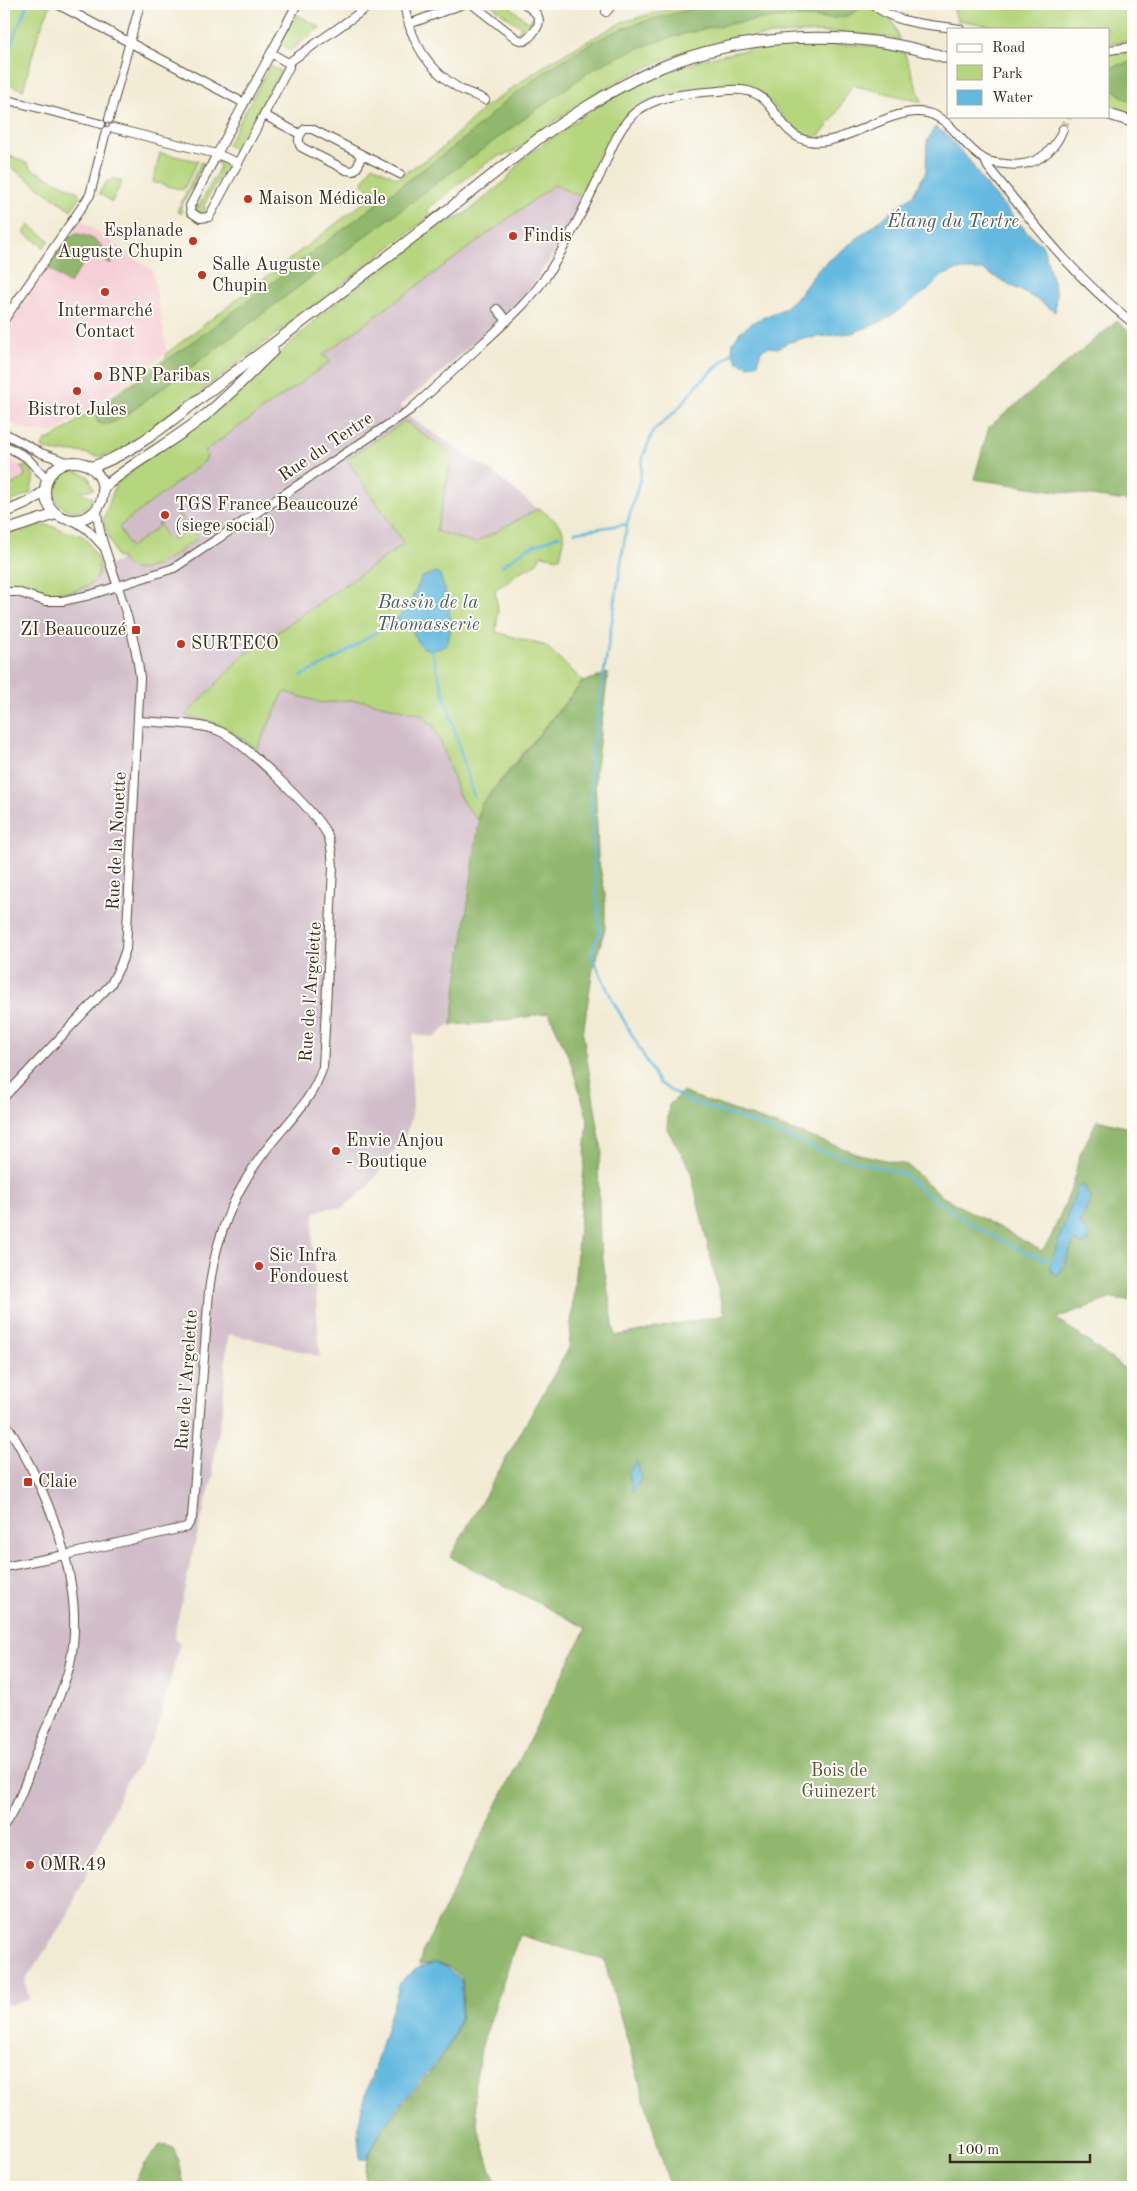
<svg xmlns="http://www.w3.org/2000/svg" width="1137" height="2191" viewBox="0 0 1137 2191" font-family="'Old Standard TT',serif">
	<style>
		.built { fill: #f6cfd6 }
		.industrial { fill: #d1bdc9 }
		.green { fill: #b6d67e; stroke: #78804e }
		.forest { fill: #90b76d; stroke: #667046; fill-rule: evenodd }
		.water { fill: #64b9e0; stroke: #50727f }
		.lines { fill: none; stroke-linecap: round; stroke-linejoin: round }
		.stream { stroke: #64b9e0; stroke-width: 2.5 }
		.minor-tunnel { stroke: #cdc4b0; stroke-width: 8; stroke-dasharray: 8 4; stroke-linecap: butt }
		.minor-casing { stroke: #564739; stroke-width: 10 }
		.secondary-casing { stroke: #564739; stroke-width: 12 }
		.minor { stroke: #fff; stroke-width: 8 }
		.secondary { stroke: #fff; stroke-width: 10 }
		.poi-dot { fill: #c8321e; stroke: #fdfcf7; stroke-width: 2 }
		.labels { text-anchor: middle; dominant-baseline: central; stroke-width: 4; stroke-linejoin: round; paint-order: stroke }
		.poi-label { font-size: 18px; fill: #3b2a1e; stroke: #fdfcf7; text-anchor: start }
		.street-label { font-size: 18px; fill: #3b2a1e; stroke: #fdfcf7 }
		.park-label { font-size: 18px; fill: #5a5536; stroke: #fdfcf7 }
		.water-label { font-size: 19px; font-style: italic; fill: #495c62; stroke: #fdfcf7 }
	</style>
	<rect width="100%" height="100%" fill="#fdfcf7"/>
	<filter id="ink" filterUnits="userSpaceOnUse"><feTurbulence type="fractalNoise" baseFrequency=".02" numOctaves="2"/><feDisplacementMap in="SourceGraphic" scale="10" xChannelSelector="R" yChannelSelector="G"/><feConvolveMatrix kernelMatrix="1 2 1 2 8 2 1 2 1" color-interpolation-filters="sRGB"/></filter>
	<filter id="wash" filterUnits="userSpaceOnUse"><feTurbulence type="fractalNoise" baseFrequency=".0096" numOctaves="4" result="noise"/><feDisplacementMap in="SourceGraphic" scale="20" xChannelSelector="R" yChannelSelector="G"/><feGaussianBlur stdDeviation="1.12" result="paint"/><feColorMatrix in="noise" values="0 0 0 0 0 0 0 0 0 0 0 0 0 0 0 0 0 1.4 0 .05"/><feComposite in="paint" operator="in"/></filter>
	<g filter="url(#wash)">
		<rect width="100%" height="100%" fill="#f2ebd4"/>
		<g class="built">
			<polygon points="81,220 153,271 167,353 55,432 30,432 4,419 4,331"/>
			<polygon points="4,457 20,466 25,473 23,479 4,488"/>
		</g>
		<polygon class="industrial" points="554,185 584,198 561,243 526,294 433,380 400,405 410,417 492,472 560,527 565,538 560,558 541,555 536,565 515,575 508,583 495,589 498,611 496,632 546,646 583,681 480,806 450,1024 435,1037 413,1035 411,1055 413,1107 411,1120 405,1136 367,1188 355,1198 341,1208 327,1208 315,1212 312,1232 320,1357 274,1344 229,1334 226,1353 223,1405 212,1471 214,1472 196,1539 176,1626 175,1639 180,1643 158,1726 139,1765 126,1782 99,1843 89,1870 64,1922 25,1981 29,2000 4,2006 4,579 62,593 120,560 112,527 215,436 484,235"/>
		<g class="green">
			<polygon points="4,4 51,4 38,35 23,90 4,82"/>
			<polygon points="490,4 507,4 528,22 534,16 535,22 525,35 521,36 517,33 521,27"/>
			<path d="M688,4H886L900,40C797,21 691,38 600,91C570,108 544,130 516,150C509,155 502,154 495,158C471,172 450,192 428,209L429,215L427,219L174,412L113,455L111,453C94,461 92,453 77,452C63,451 55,455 42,447L45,441L56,436L166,358L167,353L376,193L362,184L372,165L397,178L440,150L484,108L548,63L622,22Z"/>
			<polygon points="952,4 1133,4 1133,40 1108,44 1108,29 1009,29 957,20"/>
			<polygon points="296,14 320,27 290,51 280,42"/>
			<path d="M815,43L870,46L904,52L922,102L852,85C845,97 828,133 815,137C794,144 779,106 765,96C748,84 729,87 710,89C689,92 662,93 643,103C613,117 598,169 584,198L554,185L323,355L331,361L205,451L207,455L205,461L119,527L130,547L157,528L159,523L166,537L176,539C188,532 184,520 175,511L177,510L198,538C181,550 135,589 121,557L117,558L103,521L116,484L131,473L130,471L229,401L323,313L429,231L463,215L503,183L524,158L598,105L650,78L704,59L764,46Z"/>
			<polygon points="1133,50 1133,62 1118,65 1108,70 1108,54 1116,51"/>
			<polygon points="270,66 281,71 238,151 227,145"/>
			<polygon points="1108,86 1133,104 1133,116 1108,107"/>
			<polygon points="160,153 198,161 183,190 153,182"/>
			<polygon points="11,156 28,164 31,169 78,192 80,197 71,210 4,162 4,157 10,160"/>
			<polygon points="223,160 229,163 231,171 226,179 222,173 204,205 207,213 197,212 194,210 194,202 198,208 220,167 217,161"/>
			<polygon points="201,162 204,163 192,186 196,188 195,190 191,188 180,209 183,211 181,214 177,211"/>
			<polygon points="114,179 122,181 112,202 99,193 106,182"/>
			<polygon points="29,225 49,240 44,247 24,233"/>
			<path d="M405,421L453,455L436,531L475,543L539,508C563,527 568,526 560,558L541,555C533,570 527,566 515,575C508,581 504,585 495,589L498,611L496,632L546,646L583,681L480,805L478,820L464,804L458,793L443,748L432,724L420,714L366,701L346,700L322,703L286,692L283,694L256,751C232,729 217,721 185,716L244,655L404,544L347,459Z"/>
			<path d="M25,465C38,472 33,481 30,493L11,502L12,507L4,510V488L23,479L25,473L20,466L24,468Z"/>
			<path d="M74,470L88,476L94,489L82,491V493L93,498C83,520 54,512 53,489L60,475Z"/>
			<path d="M38,525C47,524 55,527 64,531C69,533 77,532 82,536C87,539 90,546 93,551C112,580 84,591 60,593C42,595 24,583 4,582V535L20,529L22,532Z"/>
		</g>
		<g class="forest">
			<path d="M718,4H860L859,9C841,24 815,16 793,17C731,19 642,39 589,72C433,183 283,300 129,413C119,419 110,427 98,423L96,418L99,410L105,404C223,323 335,233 451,149C474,132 494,110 517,92C549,68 592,39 630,26C659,16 689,10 718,4Z"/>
			<polygon points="1133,62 1133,104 1108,86 1108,70 1118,65"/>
			<path d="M77,234C92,235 110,248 111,264L92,251L69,284L48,268L69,236Z"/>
			<polygon points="1117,321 1133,335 1133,502 974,479 989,427"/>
			<path d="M608,673L595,775L598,858L605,893V929L593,968L583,1034L602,1152L598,1167L600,1241L615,1336L724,1315L690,1168L667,1129L669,1105L682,1092L859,1154L907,1165L943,1197L1042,1251L1051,1237L1073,1185L1079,1157L1097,1120L1133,1129V1301L1112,1298L1056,1318L1133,1375V2187H670L604,1960L519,1935L482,2045L474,2088L477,2123L491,2171L499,2187H365C365,2180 364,2171 366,2164C367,2160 370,2155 372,2150C400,2086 472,2061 462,1978C447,1964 440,1961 419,1965L422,1953L586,1628L450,1557L569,1348L588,1119L570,1060L549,1013L488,1023L451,1025L481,806L583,682ZM1086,1187L1080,1224L1089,1235L1080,1244L1074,1240L1065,1265L1058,1276L1049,1269Z"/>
			<polygon points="161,2144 174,2148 185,2187 132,2187 144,2164"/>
		</g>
		<g class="water">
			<polygon points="935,127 946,134 969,160 984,183 1027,232 1043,246 1056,293 1055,312 1041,302 983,270 956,270 942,276 929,289 883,321 852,333 800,339 787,343 778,348 768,347 761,350 758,363 749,366 738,362 732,353 733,342 740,332 755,321 783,309 800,294 818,269 913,195 926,172 927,141"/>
			<path d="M437,572L440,575C447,596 455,623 447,645C422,658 418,643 409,623L395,620L408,607L422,577Z"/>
			<polygon points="1082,1185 1086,1188 1084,1191 1091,1197 1080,1224 1087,1231 1090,1240 1083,1245 1074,1241 1058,1276 1049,1269 1077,1188"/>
			<polygon points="637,1461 641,1479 633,1492 628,1472"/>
			<path d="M435,1963L446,1967L461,1979C470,2052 413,2078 381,2131C375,2140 371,2149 367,2159H360L358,2135L361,2111L400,1983C410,1971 420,1966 435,1963Z"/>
		</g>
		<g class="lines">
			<g class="stream">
				<polyline points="4,70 16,31 28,4"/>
				<polyline points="627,524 590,763 593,855 600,932 591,954 613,1001 659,1083 688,1101 757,1124 821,1151 904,1174 922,1191 973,1225 1024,1252 1052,1261"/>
				<polyline points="575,532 627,524 640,479 643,457 653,431 677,410 697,385 732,353"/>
				<polyline points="502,566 524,550 560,535"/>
				<polyline points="431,650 474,797"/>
				<polyline points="301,676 333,660 395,620"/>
			</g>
		</g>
	</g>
	<g filter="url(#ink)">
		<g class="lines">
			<polyline class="minor-tunnel" points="1063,129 1068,116"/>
			<defs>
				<g id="minor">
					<polyline points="57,4 244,103"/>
					<path d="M404,4C410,40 428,70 460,89C467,93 477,95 485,100"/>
					<path d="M472,4L517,39L524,41C530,38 532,34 536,29C544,17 534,11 525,4"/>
					<path d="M873,4C895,25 932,24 960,29"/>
					<polyline points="606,12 613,4"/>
					<polyline points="409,24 463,4"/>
					<polyline points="1108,50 1133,47"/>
					<polygon points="271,53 288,63 289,67 238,163 217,154"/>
					<polyline points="271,53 297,4"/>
					<polyline points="288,63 372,4"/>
					<polyline points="4,99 101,124"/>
					<polyline points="264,115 300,134"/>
					<polyline points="109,119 140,4"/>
					<polyline points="113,128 217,154 190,206 191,212 200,218 209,217 238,163"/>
					<path d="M360,155C360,162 359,167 353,171L346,170L301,147C297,141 299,134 305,129H312L400,174"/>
					<path d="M985,160L988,167C1035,225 1074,277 1133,323"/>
					<polyline points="497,309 507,321"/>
					<polyline points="4,320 90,195 106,131"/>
					<polyline points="4,433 41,453 67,462"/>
					<polyline points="4,445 26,457 47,479"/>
					<polyline points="73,520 87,529 103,546"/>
					<path d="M4,592H17L45,601H62L90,595L174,568L410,410C435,388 460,365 484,342C508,320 532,299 549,272C569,241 584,207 600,175C610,153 618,126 637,111C662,92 700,93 730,90C779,85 772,134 809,141C843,148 891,105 927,113C953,119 962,147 984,159C990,163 998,163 1005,164C1032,168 1053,155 1063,129"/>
					<path d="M4,1097L111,984L120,966L126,949L140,678C137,647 127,614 117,584C109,559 98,535 97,509"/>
					<path d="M4,1420C47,1488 89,1586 69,1668C62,1694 50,1718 40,1743C29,1771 21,1802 4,1826"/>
					<path d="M4,1567L65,1555L187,1527L192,1518L209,1291C215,1240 233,1193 265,1151C287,1122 311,1103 323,1067L333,867C332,856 332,844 327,834C314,810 243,741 219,731C197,722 162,723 139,721"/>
				</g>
				<g id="secondary">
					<polyline points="1108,114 1133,122"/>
					<circle cx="74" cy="491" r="29"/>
					<path d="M91,467C135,454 183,411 220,383C328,304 433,222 538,139C573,115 609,91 648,73C739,31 854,27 948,58"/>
					<path d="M103,488C134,461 171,443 203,417C228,397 250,373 273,351"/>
					<polyline points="4,513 29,502 45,491"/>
					<polyline points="4,531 56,514"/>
				</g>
			</defs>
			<use href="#minor" class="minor-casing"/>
			<use href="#secondary" class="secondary-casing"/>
			<use href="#minor" class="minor"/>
			<use href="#secondary" class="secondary"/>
		</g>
	</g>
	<g class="poi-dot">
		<circle cx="248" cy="199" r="5"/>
		<circle cx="513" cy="236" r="5"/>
		<circle cx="193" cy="241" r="5"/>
		<circle cx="202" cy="275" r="5"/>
		<circle cx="105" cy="292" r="5"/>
		<circle cx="98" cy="376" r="5"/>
		<circle cx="77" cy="391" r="5"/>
		<circle cx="165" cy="515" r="5"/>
		<rect x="131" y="625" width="10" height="10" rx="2.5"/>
		<circle cx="181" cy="644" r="5"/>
		<circle cx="336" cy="1151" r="5"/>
		<circle cx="259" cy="1266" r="5"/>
		<rect x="23" y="1477" width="10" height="10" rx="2.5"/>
		<circle cx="30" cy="1865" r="5"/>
	</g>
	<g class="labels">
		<g class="poi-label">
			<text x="258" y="199">Maison Médicale</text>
			<text x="183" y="231" text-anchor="end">Esplanade<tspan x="183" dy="21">Auguste Chupin</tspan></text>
			<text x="523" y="236">Findis</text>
			<text x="212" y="265">Salle Auguste<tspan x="212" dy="21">Chupin</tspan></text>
			<text x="105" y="311" text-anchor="middle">Intermarché<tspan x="105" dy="21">Contact</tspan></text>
			<text x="108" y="376">BNP Paribas</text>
			<text x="77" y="410" text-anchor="middle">Bistrot Jules</text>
			<text x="175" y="505">TGS France Beaucouzé<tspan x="175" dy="21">(siege social)</tspan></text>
			<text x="126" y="630" text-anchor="end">ZI Beaucouzé</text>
			<text x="191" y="644">SURTECO</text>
			<text x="346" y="1141">Envie Anjou<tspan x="346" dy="21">- Boutique</tspan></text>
			<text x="269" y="1256">Sic Infra<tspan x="269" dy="21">Fondouest</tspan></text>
			<text x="38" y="1482">Claie</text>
			<text x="40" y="1865">OMR.49</text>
		</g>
		<g class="street-label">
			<text transform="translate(326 447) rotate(-34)">Rue du Tertre</text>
			<text transform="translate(117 841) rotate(-87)">Rue de la Nouette</text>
			<text transform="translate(311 992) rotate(-86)">Rue de l'Argelette</text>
			<text transform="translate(187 1380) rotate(-86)">Rue de l'Argelette</text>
		</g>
		<g class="park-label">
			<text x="839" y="1771">Bois de<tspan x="839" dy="21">Guinezert</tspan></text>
		</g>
		<g class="water-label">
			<text x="953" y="222">Étang du Tertre</text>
			<text x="428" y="603">Bassin de la<tspan x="428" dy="22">Thomasserie</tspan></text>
		</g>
	</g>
	<rect width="1137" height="2191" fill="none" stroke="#fdfcf7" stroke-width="20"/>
	<rect x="947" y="28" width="162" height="90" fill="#fdfcf7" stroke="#afa8a0"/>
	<rect x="957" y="44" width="25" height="8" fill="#ffffff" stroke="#afa8a0"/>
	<text x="992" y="52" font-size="15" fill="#3b2a1e">Road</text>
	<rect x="957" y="65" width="25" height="15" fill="#b6d67e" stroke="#afa8a0"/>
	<text x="992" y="78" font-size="15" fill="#3b2a1e">Park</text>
	<rect x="957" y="90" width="25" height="15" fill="#64b9e0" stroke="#afa8a0"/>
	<text x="992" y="102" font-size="15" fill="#3b2a1e">Water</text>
	<path d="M950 2154v8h140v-8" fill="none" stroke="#3b2a1e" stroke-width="2.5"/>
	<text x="957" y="2154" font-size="15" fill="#3b2a1e" stroke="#fdfcf7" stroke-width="4" paint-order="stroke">100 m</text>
</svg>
